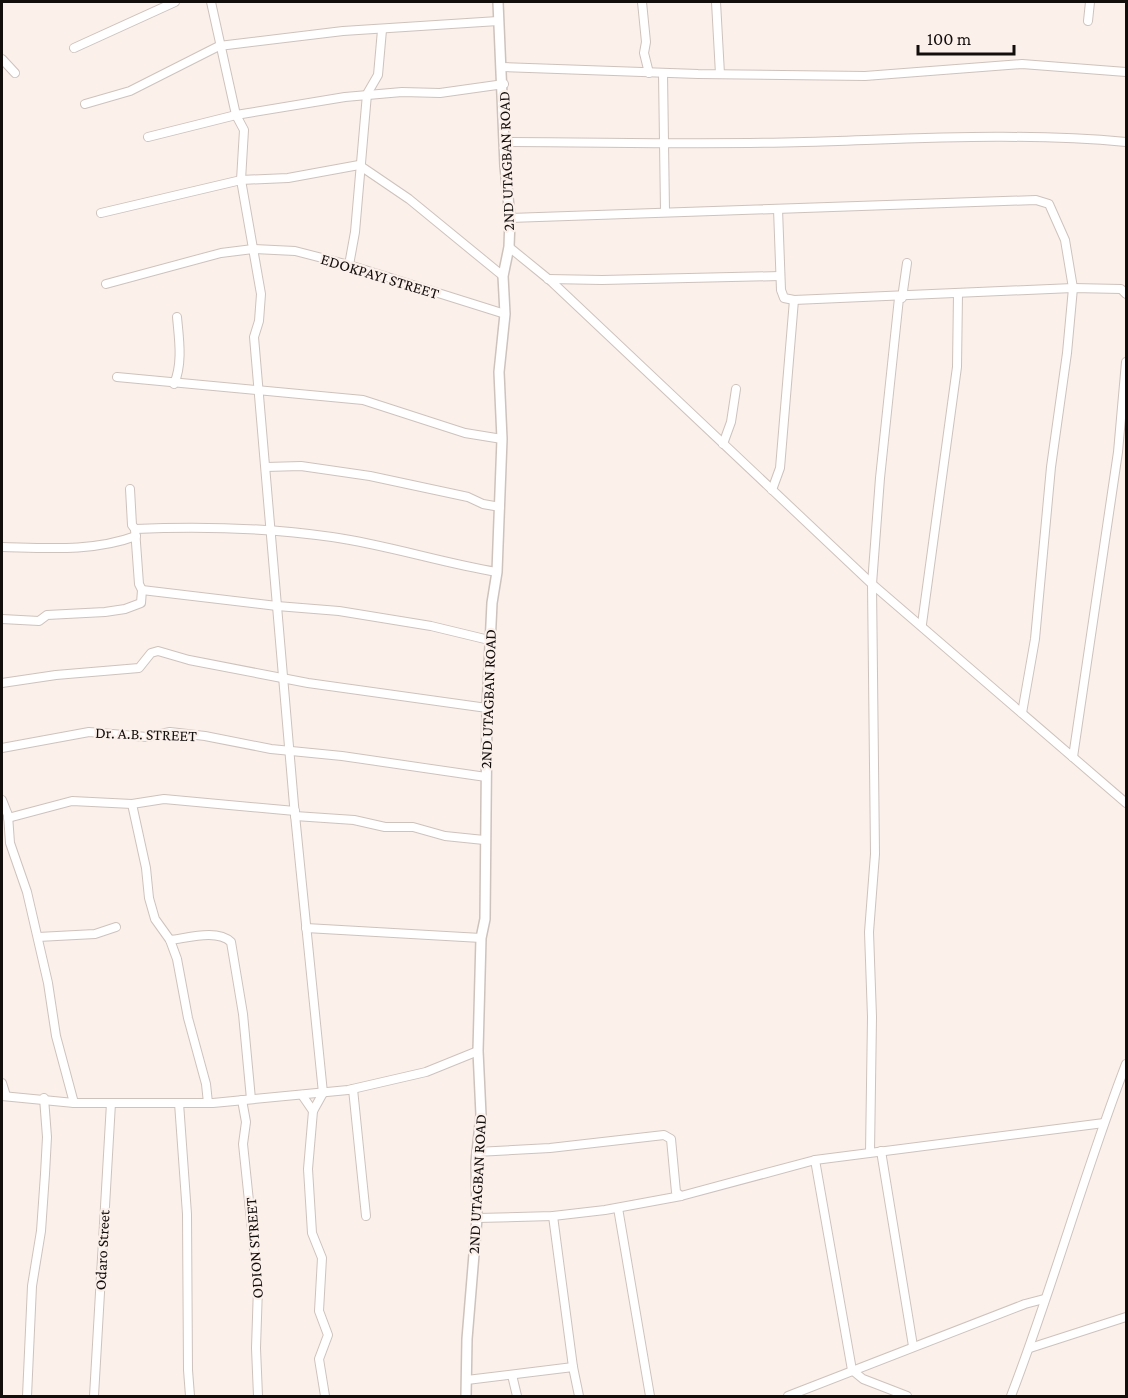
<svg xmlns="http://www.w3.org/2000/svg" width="1128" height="1398" viewBox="0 0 1128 1398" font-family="'Crimson Pro',serif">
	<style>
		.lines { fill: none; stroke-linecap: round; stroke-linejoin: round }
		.minor-casing { stroke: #cec2bd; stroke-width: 10 }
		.tertiary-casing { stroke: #cec2bd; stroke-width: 12 }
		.minor { stroke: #fff; stroke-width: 8 }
		.tertiary { stroke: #fff; stroke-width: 9 }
		.labels { text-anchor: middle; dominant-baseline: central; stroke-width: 4.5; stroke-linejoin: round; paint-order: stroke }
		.street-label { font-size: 16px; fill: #120e0c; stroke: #fcf0eb }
	</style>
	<rect width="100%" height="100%" fill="#fcf0eb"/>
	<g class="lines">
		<defs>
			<g id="minor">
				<polyline points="211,2 236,115 244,130 241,180 261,294 259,321 254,337 294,805 323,1093"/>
				<polyline points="642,2 646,42 644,53 649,73"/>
				<polyline points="716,2 720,74"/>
				<polyline points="1088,21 1090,2"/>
				<polyline points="74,48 175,2"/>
				<polyline points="2,59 15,73"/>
				<polyline points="503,67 698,74 865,76 1022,64 1126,72"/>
				<polyline points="663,73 665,211"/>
				<polyline points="85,104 130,91 219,46 343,31 498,21"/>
				<polyline points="148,137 236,115 345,97 402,92 440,93 504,84"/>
				<path d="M504,142C604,142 705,145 804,142C912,139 1019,132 1126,142"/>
				<polyline points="778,209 781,290 784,298 794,300 1073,288 1121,289 1126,294"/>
				<polyline points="101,213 241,180 288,178 359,165 409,199 503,276"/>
				<polyline points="510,218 1036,200 1049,204 1065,240 1073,288 1067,353 1051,467 1035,639 1022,713"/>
				<polyline points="509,247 552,282 872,584 1126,803"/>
				<polyline points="349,265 355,232 367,94 378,75 382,30"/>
				<polyline points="548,279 602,280 780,276"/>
				<polyline points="106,284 221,253 253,249 295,251 349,265 505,314"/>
				<polyline points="902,298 907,263"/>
				<polyline points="117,377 363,400 465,433 502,439"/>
				<path d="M174,384C183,363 179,339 177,317"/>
				<polyline points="723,444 731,422 736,389"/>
				<polyline points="266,467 301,466 370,476 468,497 483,504 500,507"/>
				<polyline points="772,490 780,468 794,300"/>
				<path d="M135,529C199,526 268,528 332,537C388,545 442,563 497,572"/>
				<path d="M2,547C46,548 93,552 136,536"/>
				<polyline points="142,590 277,606 339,611 431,626 489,640"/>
				<polyline points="2,619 39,621 47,615 105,612 125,609 141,603 142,590 139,584 135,529 132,525 130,489"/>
				<polyline points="922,624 957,367 958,294"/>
				<polyline points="2,683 56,675 139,668 151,653 158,651 189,660 308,683 487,708"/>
				<polyline points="2,748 89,732 147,737 170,732 205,736 271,749 342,756 486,777"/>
				<polyline points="1073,757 1118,452 1126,362"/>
				<polyline points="2,800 8,815 10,843 27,892 48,983 56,1036 74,1103"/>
				<polyline points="132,804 146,868 149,898 155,919 170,940 177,959 188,1018 206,1084 208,1103"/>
				<polyline points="295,816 354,820 385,827 413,827 445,836 484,840"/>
				<polyline points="8,818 72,801 132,804 164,799 295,811"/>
				<polyline points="306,928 481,938"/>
				<polyline points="38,937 95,934 116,927"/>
				<path d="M170,940C188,938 217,929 231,942L243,1014L251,1099"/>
				<polyline points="2,1083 6,1096"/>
				<polyline points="353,1089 366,1216"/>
				<polyline points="323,1093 313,1111 308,1169 312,1233 322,1258 319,1311 328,1335 319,1359 325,1396"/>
				<polyline points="302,1095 313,1111"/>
				<polyline points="2,1096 74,1103 213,1103 348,1090 426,1072 478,1051"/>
				<polyline points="242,1100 246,1122 243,1144 258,1287 256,1348 258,1396"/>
				<polyline points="179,1103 187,1214 188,1370 190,1396"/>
				<polyline points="881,1151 913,1346"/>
				<polyline points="476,1152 550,1148 664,1135 671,1139 676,1192 681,1196"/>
				<polyline points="870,1152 872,1017 869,932 875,854 872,584 880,478 899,298"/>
				<polyline points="815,1160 852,1370 863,1379 907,1396"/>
				<polyline points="618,1208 650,1396"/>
				<polyline points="553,1216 573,1367"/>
				<polyline points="477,1218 553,1216 605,1210 681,1196 815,1160 1104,1123"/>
				<polyline points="1030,1348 1126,1317"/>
				<polyline points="512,1375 517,1396"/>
				<polyline points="467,1380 573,1367 579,1396"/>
				<polyline points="27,1396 32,1286 41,1231 45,1174 47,1137 44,1098"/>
				<polyline points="94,1396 111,1103"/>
				<polyline points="788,1396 1025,1304 1044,1299"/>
				<path d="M1011,1396C1053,1287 1084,1173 1126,1064"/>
			</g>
			<polyline id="tertiary" points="466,1396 467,1339 477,1218 476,1162 481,1115 478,1051 481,938 485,919 487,708 492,603 497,572 502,439 499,372 505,314 503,276 509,247 510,218 505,166 498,2"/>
		</defs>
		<use href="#minor" class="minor-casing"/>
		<use href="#tertiary" class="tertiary-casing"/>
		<use href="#minor" class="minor"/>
		<use href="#tertiary" class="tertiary"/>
	</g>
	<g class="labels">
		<g class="street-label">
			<text transform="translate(506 161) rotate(-92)">2ND UTAGBAN ROAD</text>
			<text transform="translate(380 276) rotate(17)">EDOKPAYI STREET</text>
			<text transform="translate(488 699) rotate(-88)">2ND UTAGBAN ROAD</text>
			<text transform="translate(146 734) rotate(2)">Dr. A.B. STREET</text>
			<text transform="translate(477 1184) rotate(-87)">2ND UTAGBAN ROAD</text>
			<text transform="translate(254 1248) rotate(-94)">ODION STREET</text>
			<text transform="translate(102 1250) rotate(-87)">Odaro Street</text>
		</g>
	</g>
	<rect width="1128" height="1398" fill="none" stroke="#120e0c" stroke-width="6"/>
	<path d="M918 45v9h96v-9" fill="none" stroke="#120e0c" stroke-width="3"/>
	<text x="927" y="45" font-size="18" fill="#120e0c" stroke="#fcf0eb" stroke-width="4.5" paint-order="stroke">100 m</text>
</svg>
